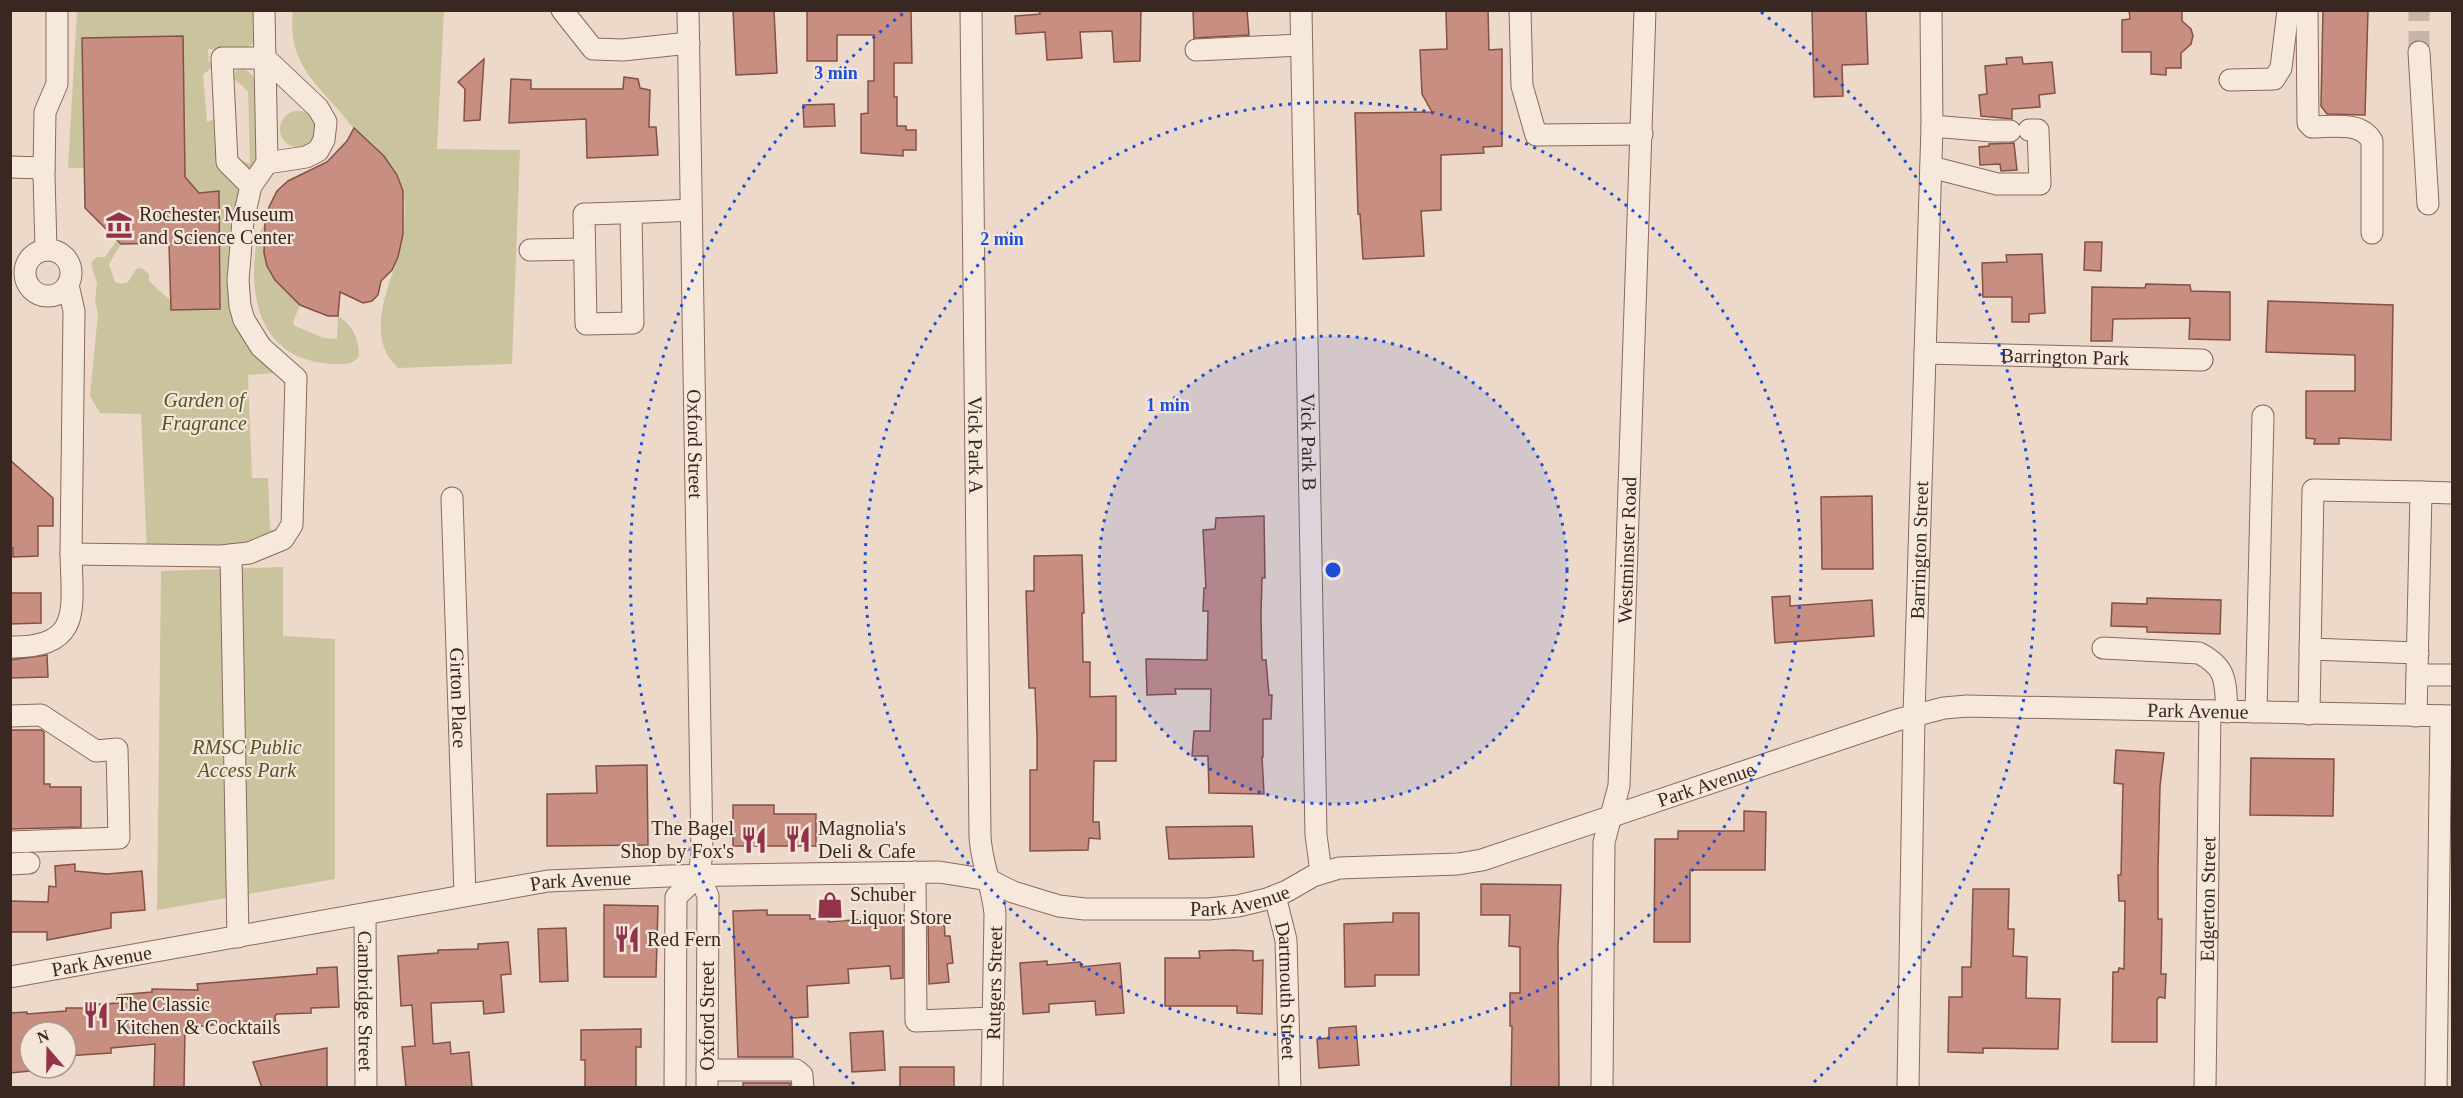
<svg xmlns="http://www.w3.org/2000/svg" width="2463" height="1098" viewBox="0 0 2463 1098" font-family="Georgia,serif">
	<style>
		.green { fill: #cac49e }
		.building { fill: #c88e82; stroke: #855046; stroke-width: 1.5 }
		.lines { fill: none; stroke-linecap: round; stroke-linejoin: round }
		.minor-tunnel { stroke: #c8b5a7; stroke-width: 21; stroke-dasharray: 21 10; stroke-linecap: butt }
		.minor-casing { stroke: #886a5f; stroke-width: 23 }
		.minor { stroke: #f7e8dc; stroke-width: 21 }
		.ring { fill: none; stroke: #1d4ed8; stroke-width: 3; stroke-dasharray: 3 6 }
		.labels { text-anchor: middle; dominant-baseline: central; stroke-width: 4.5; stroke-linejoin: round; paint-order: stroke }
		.poi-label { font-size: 20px; fill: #392721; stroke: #f4e5d9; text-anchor: start }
		.street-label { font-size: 20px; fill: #392721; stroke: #f4e5d9 }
		.park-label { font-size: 20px; font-style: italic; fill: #545429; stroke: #f4e5d9 }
		.centre { fill: #1d4ed8; stroke: #f4e5d9; stroke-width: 3 }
		.ring-label { font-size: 18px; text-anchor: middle; font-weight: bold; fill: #1d4ed8; stroke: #f4e5d9; stroke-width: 4.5; stroke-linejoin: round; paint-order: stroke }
	</style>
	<rect width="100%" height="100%" fill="#ecd9c9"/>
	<g class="green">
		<path d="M77,11H258C258,18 259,28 257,36C253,54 221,49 208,49L209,62H218L203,75L207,122L224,115V164L248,188L235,279L277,373L248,375L252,478H268L270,530L281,529L257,544L147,552L141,414L100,413L90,396L98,314L95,300L97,284L91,263L97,257H105L117,240L121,244L109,264L115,282L121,284L128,282L136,269L141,268L149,274V281L171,301L220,309L219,191L199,193L185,177L183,37L83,39L84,168H68Z"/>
		<path d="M293,11H444L437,149L520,150L512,364L398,368C366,339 386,292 398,258C404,238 407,210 403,190C397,165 375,145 356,130C348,123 342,113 335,106C307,75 288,55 293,11Z"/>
		<polygon points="243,69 248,71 255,78 257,166 251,172 239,162 239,159 250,164 248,91 233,78 236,71"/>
		<circle cx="298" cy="129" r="18"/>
		<path d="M265,223C259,264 272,277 300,305L293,322L295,326L324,338L337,339L338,316C353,326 359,338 359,356C353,365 345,364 335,364C278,362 254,325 254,272C254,255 256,237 265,223Z"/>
		<polygon points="283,567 283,636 335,639 335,879 157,910 161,571"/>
	</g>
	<g class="building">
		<polygon points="733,10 774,10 777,73 736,75"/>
		<polygon points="807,10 911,11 912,63 894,63 894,97 897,97 897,126 906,126 906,130 916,130 916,150 903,150 903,156 861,153 861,114 868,113 868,81 874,81 874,35 837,35 837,61 807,61"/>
		<polygon points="1039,10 1141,10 1140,61 1114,62 1112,31 1080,32 1082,58 1047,60 1045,32 1016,34 1015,16 1040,14"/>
		<polygon points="1193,10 1247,10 1249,35 1194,38"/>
		<polygon points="1446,10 1488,10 1489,50 1502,49 1502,146 1483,147 1484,153 1441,155 1441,210 1421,211 1424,256 1363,259 1360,214 1358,214 1355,113 1432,112 1422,94 1420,50 1447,49"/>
		<polygon points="1812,10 1866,10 1868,64 1842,65 1843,96 1814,97"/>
		<polygon points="2129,10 2182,10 2182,21 2191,29 2193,36 2191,44 2181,53 2181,68 2166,68 2166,75 2151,74 2151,52 2122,52 2122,20 2130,19"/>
		<polygon points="2323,10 2368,10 2365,115 2327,114 2321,106"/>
		<polygon points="183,36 185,177 199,193 219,191 220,309 171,310 169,243 121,244 85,208 82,38"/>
		<polygon points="2022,57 2023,64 2052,62 2055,93 2039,95 2040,107 2012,109 2012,119 1981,116 1979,95 1987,94 1985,66 2007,64 2006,58"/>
		<polygon points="484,59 480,120 464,121 465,89 458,82"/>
		<polygon points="624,77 638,79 640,88 650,90 649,127 656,127 658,155 587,158 586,119 509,123 511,79 531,80 531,89 623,89"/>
		<polygon points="834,104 835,126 804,127 803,105"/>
		<polygon points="354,128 384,156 397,175 403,191 403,234 398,257 392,270 381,281 378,295 372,301 363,303 340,292 338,316 328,316 300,305 275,280 267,266 264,253 265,223 269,207 277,191 288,181 327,162 347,141"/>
		<polygon points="2014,143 2017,170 2001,171 2000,164 1980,165 1979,147 1989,146 1989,144"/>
		<polygon points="2085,242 2102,242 2101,271 2084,270"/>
		<polygon points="2042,254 2045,313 2029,314 2029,322 2012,322 2012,297 1983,297 1982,263 2007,262 2006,255"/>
		<polygon points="2146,284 2190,285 2191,291 2230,292 2230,340 2189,339 2190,318 2113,319 2112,341 2091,341 2092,287 2145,288"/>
		<polygon points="2268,301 2393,305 2391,440 2339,438 2339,444 2314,444 2315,439 2306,438 2306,391 2355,391 2355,355 2266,352"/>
		<polygon points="10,460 53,498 53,526 38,526 38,556 13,557 13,548 10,548"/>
		<polygon points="1872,496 1873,569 1822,569 1821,497"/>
		<polygon points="1264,516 1265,578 1262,578 1261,616 1262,660 1266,660 1269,695 1272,695 1271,719 1263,719 1263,757 1262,757 1264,794 1209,793 1208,756 1192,756 1194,731 1210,731 1211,689 1175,689 1176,694 1147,695 1146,659 1207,660 1208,611 1203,611 1204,588 1206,588 1203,530 1215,529 1216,518"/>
		<polygon points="1082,555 1084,613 1082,613 1083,662 1090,662 1090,697 1116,696 1116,761 1094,761 1093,822 1099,822 1100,839 1089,838 1088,850 1030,851 1030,770 1037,770 1037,735 1035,688 1029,688 1026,591 1034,591 1034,556"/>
		<polygon points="10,593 41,593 41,623 10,624"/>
		<polygon points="1790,596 1790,606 1872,600 1874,636 1775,643 1772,597"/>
		<polygon points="2147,598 2221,600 2220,634 2147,632 2147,627 2111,626 2112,603 2147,604"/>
		<polygon points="47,655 48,677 10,678 10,660"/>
		<polygon points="10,730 41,730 44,732 44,784 50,784 50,787 81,787 81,827 10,829"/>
		<polygon points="2116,750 2164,753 2160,786 2158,869 2158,919 2162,919 2161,974 2166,974 2165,998 2159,997 2157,1000 2157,1042 2112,1042 2113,972 2118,972 2119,968 2124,969 2125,901 2119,901 2118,875 2121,875 2123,784 2114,783"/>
		<polygon points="2251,758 2334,759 2333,816 2250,815"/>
		<polygon points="647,765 648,845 547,846 547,794 597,793 596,766"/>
		<polygon points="733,805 774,805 774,814 816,814 816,846 733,846"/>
		<polygon points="1744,811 1766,812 1765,870 1690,870 1690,942 1654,942 1655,839 1678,839 1678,831 1744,831"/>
		<polygon points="1252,826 1254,857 1169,859 1166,827"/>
		<polygon points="75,864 75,871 107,874 142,871 145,910 111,913 111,928 47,940 47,932 10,932 10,901 48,902 49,886 56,887 55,866"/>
		<polygon points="1481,884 1561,885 1558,948 1559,1088 1511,1088 1512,1026 1510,1026 1510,993 1520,993 1520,947 1509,946 1510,915 1481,915"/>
		<polygon points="1973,889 2009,889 2008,929 2014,929 2013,956 2027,957 2026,998 2060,999 2058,1049 1983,1048 1983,1053 1948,1052 1949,997 1962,997 1962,967 1971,967"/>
		<polygon points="604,905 658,906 656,977 604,977"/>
		<polygon points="767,910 767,915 810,915 810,919 828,918 829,922 876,918 876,923 903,920 903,978 891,979 890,966 848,969 849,983 807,986 808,1017 792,1018 793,1057 738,1057 733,911"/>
		<polygon points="1393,913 1419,913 1419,975 1375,975 1375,986 1345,987 1344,924 1393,922"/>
		<polygon points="944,920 945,936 950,936 953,963 947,964 949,982 929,984 928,922"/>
		<polygon points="566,928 568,981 540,982 538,929"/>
		<polygon points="508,942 511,974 501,975 504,1012 484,1014 483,1001 431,1003 433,1044 450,1042 451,1054 469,1052 472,1088 406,1088 402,1047 415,1046 412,1005 401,1006 398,956 438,953 438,950 478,949 478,944"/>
		<polygon points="1234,950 1253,951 1253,961 1263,960 1262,1014 1237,1013 1237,1006 1165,1006 1165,958 1200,958 1199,951"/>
		<polygon points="1047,961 1047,965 1080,962 1081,967 1120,963 1124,1013 1096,1015 1095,1001 1049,1004 1049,1012 1023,1014 1020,963"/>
		<polygon points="337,967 339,1007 311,1008 311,1013 277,1014 275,1016 276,1030 251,1032 250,1021 185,1028 184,1088 154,1088 155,1044 111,1048 111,1053 66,1056 66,1032 30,1032 30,1071 10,1073 10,1013 27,1012 27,1014 66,1011 66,1008 85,1008 85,1005 119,1003 118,995 152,992 152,989 198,990 197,984 317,974 317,968"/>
		<polygon points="1356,1026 1359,1065 1319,1068 1317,1039 1329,1038 1329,1028"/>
		<polygon points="641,1029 641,1047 636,1047 636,1088 585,1088 585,1060 581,1060 581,1030"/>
		<polygon points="883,1031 885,1070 852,1072 850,1033"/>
		<polygon points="327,1048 327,1088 262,1088 253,1062"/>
		<rect x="900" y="1067" width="54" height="21"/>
		<rect x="743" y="1083" width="47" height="5"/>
	</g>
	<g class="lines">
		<polyline class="minor-tunnel" points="2419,52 2419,10"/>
		<defs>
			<g id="minor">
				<polyline points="562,10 593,49 623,50 689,43"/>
				<path id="s1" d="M688,10L702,853L699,875L708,896L707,1088"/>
				<path id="s2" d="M971,10L980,836C981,863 993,887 995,914L992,1088"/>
				<path id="s3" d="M1301,10L1316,835L1321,872"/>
				<polyline points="1520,10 1522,86 1536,135 1642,134"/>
				<path d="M2307,10L2308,123L2312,127C2332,127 2361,121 2372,141V233"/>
				<polyline points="1196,50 1301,45"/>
				<polyline points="2419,52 2428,204"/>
				<polyline points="2230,80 2274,79 2281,68 2288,10"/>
				<polyline points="1932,126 1992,131 2010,131"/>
				<polyline points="10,167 44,168"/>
				<polyline points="1931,167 1997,184 2040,184 2038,130 2029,130"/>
				<polyline points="251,186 227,162 222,58 265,58 318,108 326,122 324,140 318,151 306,157 267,163"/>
				<path d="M631,213L633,323L586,324L584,214C619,213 655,212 690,210"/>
				<polyline points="46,250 44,175 45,112 57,84 57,10"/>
				<polyline points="530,250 584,249"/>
				<circle cx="48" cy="273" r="23"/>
				<polyline points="68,285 74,311 71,554 221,556 249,553 283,539 292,525 296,378 261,347 244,320 240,306 238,280 243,221 251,186 267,163 264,10"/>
				<path id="s4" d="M1925,353L2202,360"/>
				<path id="s5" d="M452,498L465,895"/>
				<polyline points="231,555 238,937"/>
				<path d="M10,647C83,648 72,609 71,554"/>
				<path d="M2103,648L2199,653C2228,668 2225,682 2227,712"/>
				<polyline points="2310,649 2418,653"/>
				<polyline points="2417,675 2452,675"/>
				<polyline points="2256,712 2263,416"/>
				<polyline points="2309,714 2313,490 2421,492"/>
				<polyline points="10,716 41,715 96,751 117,749 119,838 10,842"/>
				<polyline points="2416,716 2421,492 2452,493"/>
				<polyline points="10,864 29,863"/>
				<polyline points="915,872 916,1021 993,1018"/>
				<path id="s6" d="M1275,896L1286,940L1290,1088"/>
				<path id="s7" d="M365,915L366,1088"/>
				<path id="s8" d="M10,977L548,881L669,876L939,872L989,880L1013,892L1059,906L1085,909H1208L1238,906L1267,899L1287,891L1313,876L1339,868L1458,864L1482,860L1897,720L1944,708L1967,706L2452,716"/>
				<polyline points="707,1070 796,1070 802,1075 803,1088"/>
				<polyline points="675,1088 676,897 699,875"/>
				<path id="s9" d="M1602,1088L1604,842L1619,786L1645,10"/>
				<path id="s10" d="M1908,1088L1914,715L1932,126L1931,10"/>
				<path id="s11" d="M2205,1088L2210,711"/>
				<polyline points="2436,1088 2441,716"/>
			</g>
		</defs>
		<use href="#minor" class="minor-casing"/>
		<use href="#minor" class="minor"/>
	</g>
	<circle cx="1333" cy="570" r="234" fill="#1d4ed8" fill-opacity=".12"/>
	<g class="ring">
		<circle cx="1333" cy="570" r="234"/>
		<circle cx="1333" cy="570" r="468"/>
		<path d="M854 1084A703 703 0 0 1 905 12M1761 12A703 703 0 0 1 1812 1084"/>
	</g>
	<defs>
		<symbol id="museum-bare" viewBox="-9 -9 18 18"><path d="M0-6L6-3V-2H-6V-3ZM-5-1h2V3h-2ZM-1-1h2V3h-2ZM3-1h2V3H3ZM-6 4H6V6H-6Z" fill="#93334b" stroke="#f4e5d9" stroke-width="2.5" paint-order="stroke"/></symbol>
		<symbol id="restaurant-bare" viewBox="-9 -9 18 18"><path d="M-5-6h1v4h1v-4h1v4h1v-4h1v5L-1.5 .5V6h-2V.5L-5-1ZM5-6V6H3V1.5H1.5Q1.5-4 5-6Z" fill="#93334b" stroke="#f4e5d9" stroke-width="2.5" paint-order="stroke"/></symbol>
		<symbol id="shop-bare" viewBox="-9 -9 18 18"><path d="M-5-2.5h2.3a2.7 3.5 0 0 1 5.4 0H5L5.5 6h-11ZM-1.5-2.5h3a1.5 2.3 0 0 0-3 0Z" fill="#93334b" stroke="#f4e5d9" stroke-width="2.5" paint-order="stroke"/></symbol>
	</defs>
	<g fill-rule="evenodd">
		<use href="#museum-bare" x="100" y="206" width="38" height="38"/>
		<use href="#restaurant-bare" x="779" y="820" width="38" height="38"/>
		<use href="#restaurant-bare" x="735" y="821" width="38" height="38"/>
		<use href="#shop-bare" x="811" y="886" width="38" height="38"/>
		<use href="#restaurant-bare" x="608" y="920" width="38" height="38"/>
		<use href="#restaurant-bare" x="77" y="996" width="38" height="38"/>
	</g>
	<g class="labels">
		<g class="poi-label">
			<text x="139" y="214">Rochester Museum<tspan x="139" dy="23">and Science Center</tspan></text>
			<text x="734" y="828" text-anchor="end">The Bagel<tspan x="734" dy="23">Shop by Fox's</tspan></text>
			<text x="818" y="828">Magnolia's<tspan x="818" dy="23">Deli &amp; Cafe</tspan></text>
			<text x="850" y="894">Schuber<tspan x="850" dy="23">Liquor Store</tspan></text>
			<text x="647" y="939">Red Fern</text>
			<text x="116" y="1004">The Classic<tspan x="116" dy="23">Kitchen &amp; Cocktails</tspan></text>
		</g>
		<g class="street-label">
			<text stroke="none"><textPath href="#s4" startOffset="140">Barrington Park</textPath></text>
			<text stroke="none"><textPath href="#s3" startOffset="432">Vick Park B</textPath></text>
			<text stroke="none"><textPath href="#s1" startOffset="434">Oxford Street</textPath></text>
			<text stroke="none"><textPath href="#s2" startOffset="435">Vick Park A</textPath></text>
			<text stroke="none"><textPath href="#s10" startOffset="538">Barrington Street</textPath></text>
			<text stroke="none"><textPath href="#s9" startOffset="540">Westminster Road</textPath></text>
			<text stroke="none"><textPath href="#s5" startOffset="200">Girton Place</textPath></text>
			<text stroke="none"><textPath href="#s8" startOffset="2235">Park Avenue</textPath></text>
			<text stroke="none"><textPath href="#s8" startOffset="1731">Park Avenue</textPath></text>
			<text stroke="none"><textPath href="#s8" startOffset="579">Park Avenue</textPath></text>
			<text stroke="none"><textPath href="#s8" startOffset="1245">Park Avenue</textPath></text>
			<text stroke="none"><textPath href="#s11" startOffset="189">Edgerton Street</textPath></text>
			<text stroke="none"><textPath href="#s8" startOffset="93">Park Avenue</textPath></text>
			<text transform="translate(994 983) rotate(-89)">Rutgers Street</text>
			<text stroke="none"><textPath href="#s6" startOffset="96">Dartmouth Street</textPath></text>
			<text stroke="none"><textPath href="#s7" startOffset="86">Cambridge Street</textPath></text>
			<text transform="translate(707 1016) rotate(-90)">Oxford Street</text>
		</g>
		<g class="park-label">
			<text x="204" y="400">Garden of<tspan x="204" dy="23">Fragrance</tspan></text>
			<text x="247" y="747">RMSC Public<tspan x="247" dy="23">Access Park</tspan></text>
		</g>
	</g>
	<circle cx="1333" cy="570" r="9" class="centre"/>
	<g class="ring-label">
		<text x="836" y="79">3 min</text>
		<text x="1002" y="245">2 min</text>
		<text x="1168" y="411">1 min</text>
	</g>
	<rect width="2463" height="1098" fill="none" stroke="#392721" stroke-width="24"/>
	<g transform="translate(48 1050) rotate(340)"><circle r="28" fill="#f4e5d9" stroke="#a9998f" stroke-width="1.5"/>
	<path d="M0-4.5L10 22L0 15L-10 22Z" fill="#93334b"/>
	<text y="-9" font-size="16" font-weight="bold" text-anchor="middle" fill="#392721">N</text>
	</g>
</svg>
